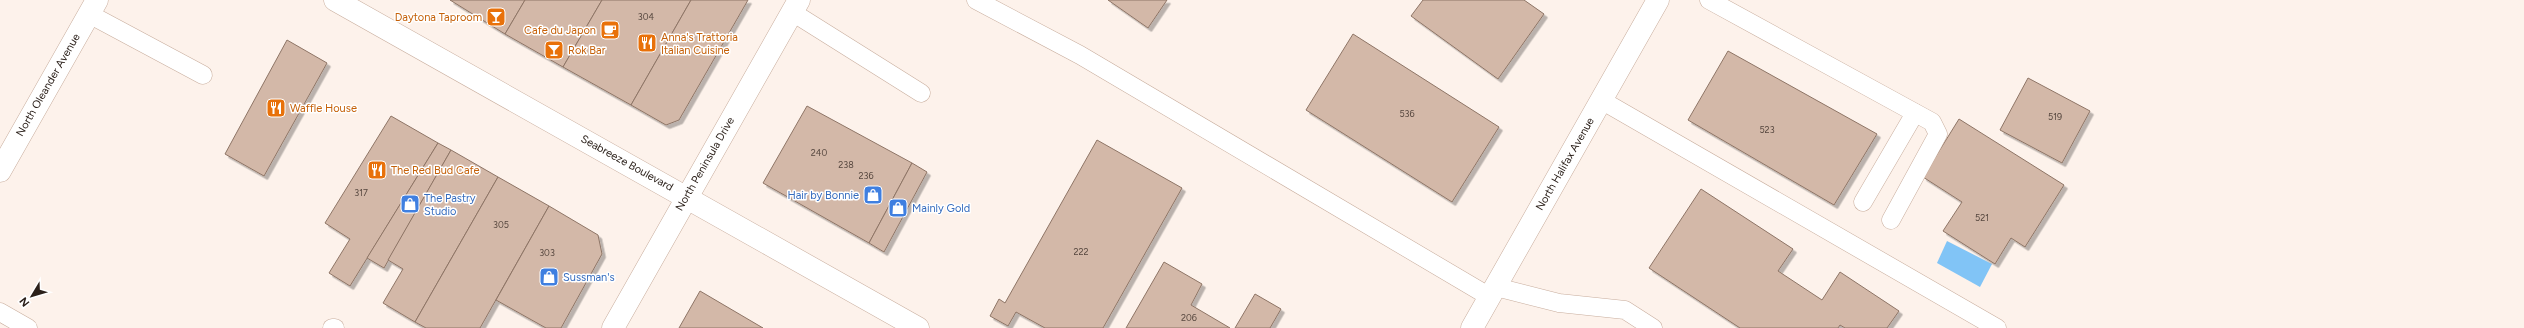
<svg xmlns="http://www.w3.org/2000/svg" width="2524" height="328" viewBox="0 0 2524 328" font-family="Figtree,sans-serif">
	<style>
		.water { fill: #81c4f6 }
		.pier { fill: #fdf2eb }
		.building { fill: #d3b8a8; stroke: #8e7566; filter: url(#shadow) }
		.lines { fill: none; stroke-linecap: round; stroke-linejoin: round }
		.lane-casing { stroke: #c8ad9d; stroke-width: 19 }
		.street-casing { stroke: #c8ad9d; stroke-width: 23 }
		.secondary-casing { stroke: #c8ad9d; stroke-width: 23 }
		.lane { stroke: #fff; stroke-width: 18 }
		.street { stroke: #fff; stroke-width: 22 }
		.secondary { stroke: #fff; stroke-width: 22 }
		.labels { text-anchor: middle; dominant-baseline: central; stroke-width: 3; stroke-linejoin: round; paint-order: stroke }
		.number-label { font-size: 9px; fill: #55463e }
		.food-label { font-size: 11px; fill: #c56008; stroke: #fff; text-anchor: start }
		.street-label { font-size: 11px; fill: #2b201a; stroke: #fff }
		.shop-label { font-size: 11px; fill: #366cbe; stroke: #fff; text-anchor: start }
	</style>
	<defs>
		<filter id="shadow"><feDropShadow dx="3.5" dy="3.5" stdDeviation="0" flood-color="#0004"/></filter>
	</defs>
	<rect width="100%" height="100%" fill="#fdf2eb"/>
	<polygon class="water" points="1947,241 1992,264 1980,287 1937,263"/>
	<polygon class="pier" points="2524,181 2524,328 2420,328 2456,292"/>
	<g class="building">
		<polygon points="450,0 525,0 505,34"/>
		<polygon points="525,0 602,0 563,67 505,34"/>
		<polygon points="602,0 691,0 631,105 563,67"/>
		<polygon points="691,0 748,0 679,120 666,125 631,105"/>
		<polygon points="1108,0 1167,0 1148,28"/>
		<polygon points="1423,0 1524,0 1544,14 1498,79 1411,16"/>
		<polygon points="1353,34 1499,127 1452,202 1306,110"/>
		<polygon points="287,40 327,63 264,176 225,154"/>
		<polygon points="1728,51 1877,134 1834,205 1688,120"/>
		<polygon points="2028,78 2090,111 2062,163 2000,130"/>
		<polygon points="807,106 912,163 869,243 763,183"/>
		<polygon points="391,116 438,143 350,286 329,273 350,239 325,223"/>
		<polygon points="1959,119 2064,185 2025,247 2011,238 1995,264 1943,231 1962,202 1923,177"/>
		<polygon points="1097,140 1182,188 1103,328 1045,328 1016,312 1008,326 990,316 999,299 1005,303"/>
		<polygon points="438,143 451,150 384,268 367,258"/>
		<polygon points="451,150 498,177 415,322 383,303 403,269 388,260"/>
		<polygon points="912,163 927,172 884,252 869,243"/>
		<polygon points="498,177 549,206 480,328 426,328 415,322"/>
		<polygon points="1701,189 1793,249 1778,271 1822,300 1840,272 1899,311 1887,328 1845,328 1840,325 1838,328 1740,328 1649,268"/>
		<polygon points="549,206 598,235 602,254 561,328 546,328 496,300"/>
		<polygon points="1164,262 1202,284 1191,305 1230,328 1126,328"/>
		<polygon points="700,291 763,328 679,328"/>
		<polygon points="1255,294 1281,309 1270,328 1235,328"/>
	</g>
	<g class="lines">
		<defs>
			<g id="lane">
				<polyline points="976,0 1080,55 1490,297"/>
				<polyline points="1709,0 1932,122 1938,134 1891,220"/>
				<polyline points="792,12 921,93"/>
				<polyline points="89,14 203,75"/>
				<polyline points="1601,100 1997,328"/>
				<polyline points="1863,202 1915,113"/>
				<polyline points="1496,287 1559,303 1625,310 1653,328"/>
				<polyline points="0,312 28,328"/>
				<polyline points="332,328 335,328"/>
			</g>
			<g id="street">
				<polyline points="0,171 97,0"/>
				<polyline points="613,328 799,0"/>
			</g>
			<g id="secondary">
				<polyline points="335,0 918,328"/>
				<polyline points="1472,328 1658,0"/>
			</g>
		</defs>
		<use href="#lane" class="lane-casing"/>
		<use href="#street" class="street-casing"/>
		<use href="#secondary" class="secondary-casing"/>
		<use href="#lane" class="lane"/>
		<use href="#street" class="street"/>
		<use href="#secondary" class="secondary"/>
	</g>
	<defs>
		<symbol id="bar-square" viewBox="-11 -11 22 22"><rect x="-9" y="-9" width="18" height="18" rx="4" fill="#e8710a" stroke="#fff"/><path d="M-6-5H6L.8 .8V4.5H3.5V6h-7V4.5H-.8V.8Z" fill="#fff"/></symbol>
		<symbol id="cafe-square" viewBox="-11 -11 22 22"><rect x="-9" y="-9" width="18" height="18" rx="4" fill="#e8710a" stroke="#fff"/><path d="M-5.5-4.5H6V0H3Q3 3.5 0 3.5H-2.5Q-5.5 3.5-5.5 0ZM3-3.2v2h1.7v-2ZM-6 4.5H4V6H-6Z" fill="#fff"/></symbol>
		<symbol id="restaurant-square" viewBox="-11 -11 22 22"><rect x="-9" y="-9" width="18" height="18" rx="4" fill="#e8710a" stroke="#fff"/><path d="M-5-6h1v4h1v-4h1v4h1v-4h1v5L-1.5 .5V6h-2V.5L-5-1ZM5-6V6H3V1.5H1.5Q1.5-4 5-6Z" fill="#fff"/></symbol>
		<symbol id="shop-square" viewBox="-11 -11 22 22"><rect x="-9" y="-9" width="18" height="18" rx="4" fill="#3f7fe0" stroke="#fff"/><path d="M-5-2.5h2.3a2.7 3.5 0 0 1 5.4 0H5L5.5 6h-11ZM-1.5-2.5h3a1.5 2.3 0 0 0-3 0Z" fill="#fff"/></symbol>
	</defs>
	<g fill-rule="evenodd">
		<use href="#bar-square" x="485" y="6" width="22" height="22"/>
		<use href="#cafe-square" x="599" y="19" width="22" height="22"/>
		<use href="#restaurant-square" x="636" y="32" width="22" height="22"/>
		<use href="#bar-square" x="543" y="39" width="22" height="22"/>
		<use href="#restaurant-square" x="265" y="97" width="22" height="22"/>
		<use href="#restaurant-square" x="366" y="159" width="22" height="22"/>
		<use href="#shop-square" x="862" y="184" width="22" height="22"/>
		<use href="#shop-square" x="399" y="193" width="22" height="22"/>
		<use href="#shop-square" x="887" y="197" width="22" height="22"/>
		<use href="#shop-square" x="538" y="266" width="22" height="22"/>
	</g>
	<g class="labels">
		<g class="number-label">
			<text x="646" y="16">304</text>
			<text x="1407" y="113">536</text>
			<text x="2055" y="116">519</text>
			<text x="1767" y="129">523</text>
			<text x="819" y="152">240</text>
			<text x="846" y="164">238</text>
			<text x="866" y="175">236</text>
			<text x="361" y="192">317</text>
			<text x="1982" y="217">521</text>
			<text x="501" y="224">305</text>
			<text x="1081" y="251">222</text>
			<text x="547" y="252">303</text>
			<text x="1189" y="317">206</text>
		</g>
		<g class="food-label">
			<text x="482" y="17" text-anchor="end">Daytona Taproom</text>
			<text x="596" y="30" text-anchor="end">Cafe du Japon</text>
			<text x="661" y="37">Anna's Trattoria<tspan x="661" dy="13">Italian Cuisine</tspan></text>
			<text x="568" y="50">Rok Bar</text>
			<text x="290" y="108">Waffle House</text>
			<text x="391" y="170">The Red Bud Cafe</text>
		</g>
		<g class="street-label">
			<text transform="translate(48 85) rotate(-60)">North Oleander Avenue</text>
			<text transform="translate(627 163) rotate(29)">Seabreeze Boulevard</text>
			<text transform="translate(705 164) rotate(-60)">North Peninsula Drive</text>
			<text transform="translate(1565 164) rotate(-60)">North Halifax Avenue</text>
		</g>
		<g class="shop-label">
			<text x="859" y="195" text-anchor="end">Hair by Bonnie</text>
			<text x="424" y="198">The Pastry<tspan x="424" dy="13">Studio</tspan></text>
			<text x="912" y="208">Mainly Gold</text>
			<text x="563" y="277">Sussman's</text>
		</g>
	</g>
	<g transform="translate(32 296) rotate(232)" stroke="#ffffff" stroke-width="3" paint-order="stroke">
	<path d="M0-3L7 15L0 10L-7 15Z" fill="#2b201a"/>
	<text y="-6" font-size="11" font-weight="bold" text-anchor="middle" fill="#2b201a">N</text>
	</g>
</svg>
